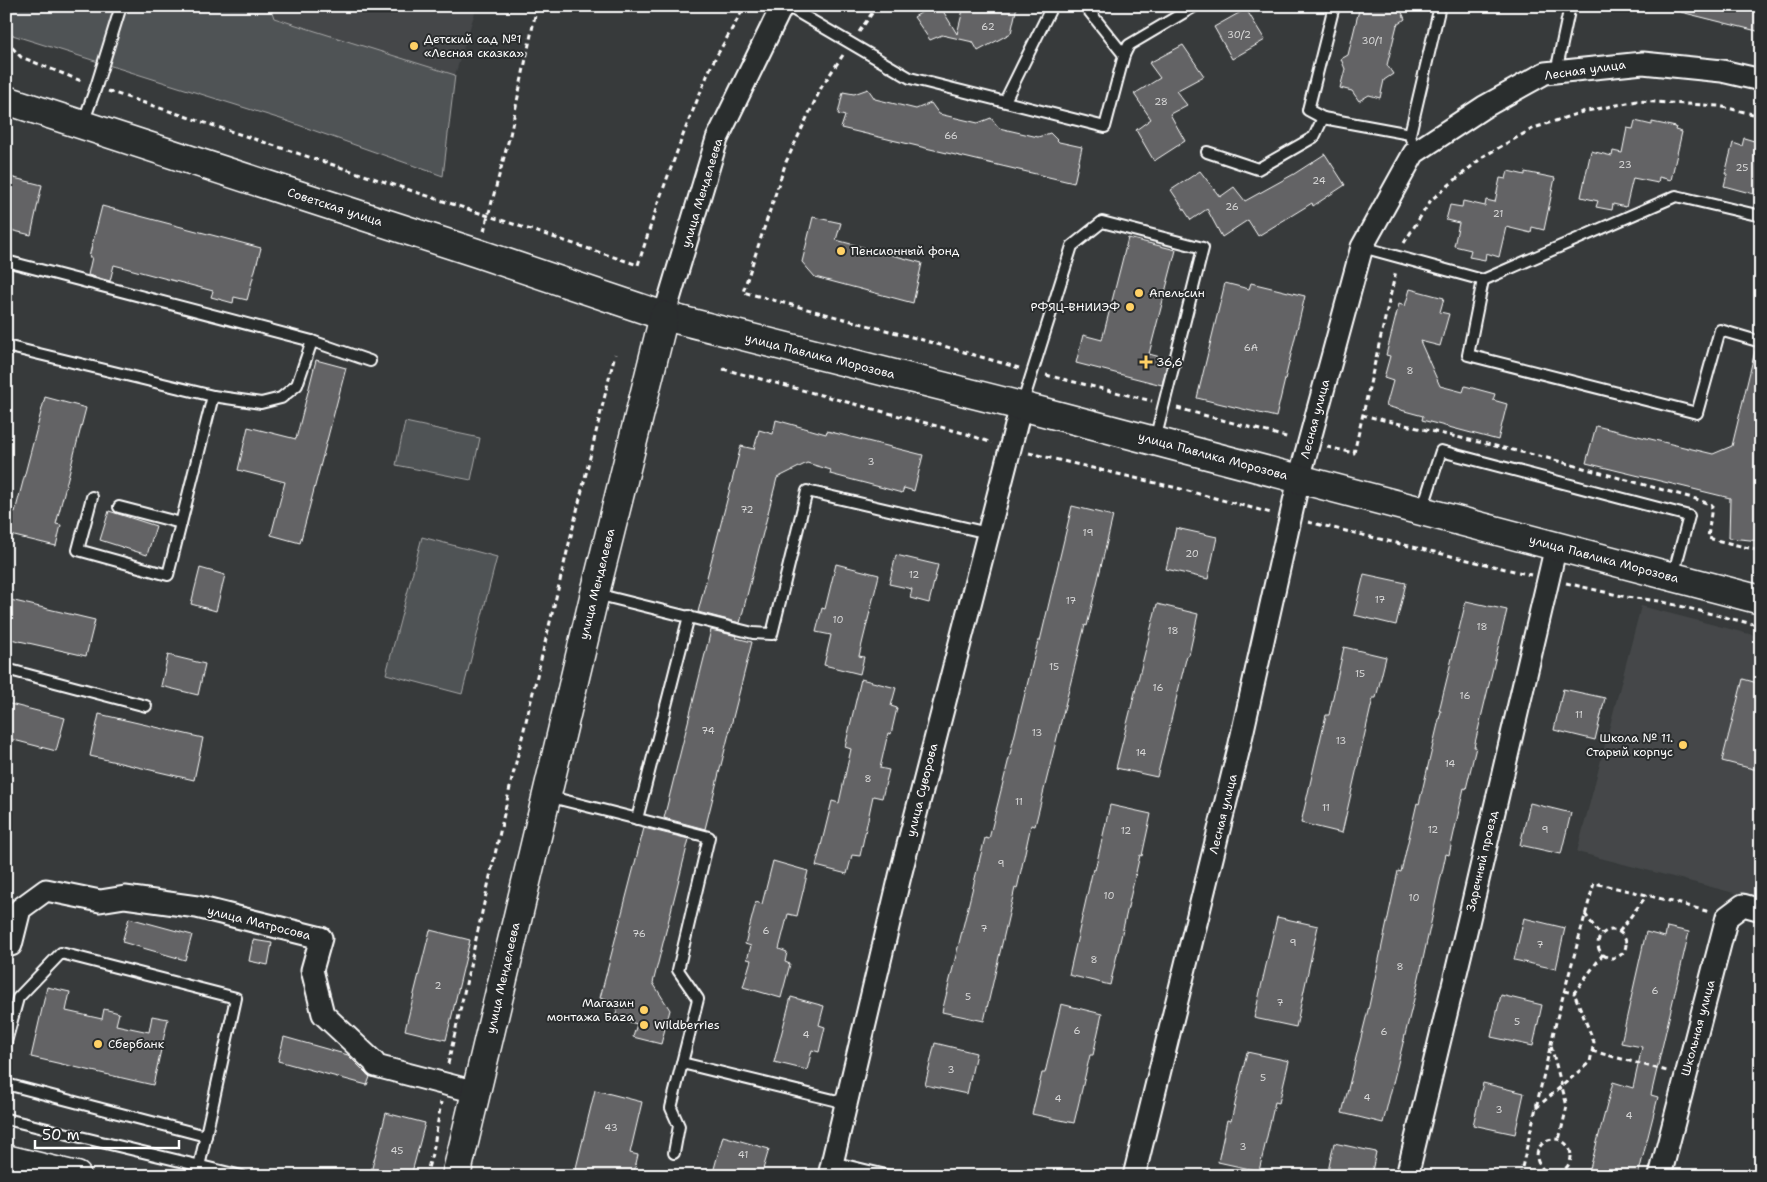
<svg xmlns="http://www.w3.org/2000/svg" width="1767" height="1182" viewBox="0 0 1767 1182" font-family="'Shantell Sans',sans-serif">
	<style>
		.built { fill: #444748 }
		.green { fill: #505354; stroke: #a8a9aa }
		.building { fill: #636465; stroke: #fff }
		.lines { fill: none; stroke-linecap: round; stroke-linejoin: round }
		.lane-casing { stroke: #fff; stroke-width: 14 }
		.street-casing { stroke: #fff; stroke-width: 25 }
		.secondary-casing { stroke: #fff; stroke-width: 31 }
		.path { stroke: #fff; stroke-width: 3; stroke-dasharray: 5 4; stroke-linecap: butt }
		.lane { stroke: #2a2d2e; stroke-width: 10 }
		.street { stroke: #2a2d2e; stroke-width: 21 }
		.secondary { stroke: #2a2d2e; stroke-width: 28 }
		.poi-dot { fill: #ffd166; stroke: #2a2d2e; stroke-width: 2 }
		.labels { text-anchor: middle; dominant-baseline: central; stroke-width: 4; stroke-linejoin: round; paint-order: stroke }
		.number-label { font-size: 10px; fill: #d8d8d8 }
		.poi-label { font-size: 12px; fill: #fff; stroke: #2a2d2e; text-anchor: start }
		.street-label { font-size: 12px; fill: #fff; stroke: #2a2d2e }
	</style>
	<rect width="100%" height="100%" fill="#373a3b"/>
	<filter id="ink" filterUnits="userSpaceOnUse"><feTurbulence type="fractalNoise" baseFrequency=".02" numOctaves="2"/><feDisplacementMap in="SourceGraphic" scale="10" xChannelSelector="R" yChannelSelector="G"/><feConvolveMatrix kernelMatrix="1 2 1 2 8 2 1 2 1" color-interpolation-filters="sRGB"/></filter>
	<g filter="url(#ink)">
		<g class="built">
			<polygon points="270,6 477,6 455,75 274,18"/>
			<polygon points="1641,606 1761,637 1761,900 1577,852"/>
		</g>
		<g class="green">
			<polygon points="6,6 270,6 274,18 455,75 443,176 287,121 6,33"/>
			<polygon points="405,422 480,438 471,480 396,465"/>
			<polygon points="422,537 497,557 462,694 386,674"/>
		</g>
		<g class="building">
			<polygon points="932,6 940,6 957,34 964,6 1017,6 1011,33 978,51 973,42 942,35 930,40 914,17"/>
			<polygon points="1360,6 1399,6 1405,19 1397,25 1387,65 1393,74 1384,80 1380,98 1369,95 1359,101 1352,91 1340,88 1345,69 1341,59 1348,55"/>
			<polygon points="1682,6 1761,6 1761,32 1681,12"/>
			<polygon points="1246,9 1265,40 1232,59 1214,27"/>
			<polygon points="1183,45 1204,76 1176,91 1187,105 1170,114 1185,141 1154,161 1136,130 1151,119 1134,94 1160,78 1149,63"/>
			<polygon points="868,89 875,99 916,109 931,103 939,114 978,123 991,118 999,128 1038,137 1050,133 1059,142 1082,147 1074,183 841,128 845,116 838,114 843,92 854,94"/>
			<polygon points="1635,121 1652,125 1652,122 1676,127 1675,130 1682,132 1671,180 1659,177 1658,183 1633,178 1626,207 1613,204 1612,210 1596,207 1598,201 1581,197 1591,151 1612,156 1613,151 1622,153 1627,128 1633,129"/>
			<polygon points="1744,138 1761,143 1761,196 1724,186 1727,174 1725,174 1733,143 1742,146"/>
			<polygon points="1325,154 1345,185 1313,206 1312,203 1258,236 1248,220 1222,237 1207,209 1191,220 1171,190 1200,171 1220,197 1234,187 1245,201 1294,174"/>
			<polygon points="1508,171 1525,175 1525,172 1555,178 1544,230 1532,227 1531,233 1506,227 1499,257 1486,253 1485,260 1469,257 1471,250 1454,246 1459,223 1446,220 1450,205 1462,207 1463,201 1485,206 1486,200 1495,202 1500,178 1506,179"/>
			<polygon points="6,176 42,185 31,235 6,229"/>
			<polygon points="102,206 261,248 247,300 234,297 233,303 211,297 213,291 114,265 110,281 88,275 92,257 89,257"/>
			<polygon points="813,217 841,223 836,240 922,263 913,303 815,277 802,262"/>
			<polygon points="1128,238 1176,250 1149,354 1168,359 1162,385 1076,363 1083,335 1102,340"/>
			<polygon points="1225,283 1249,289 1251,283 1305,296 1276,417 1197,398"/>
			<polygon points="1410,289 1444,298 1440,312 1449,314 1440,346 1420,341 1440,386 1463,392 1465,386 1495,394 1493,400 1507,404 1498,440 1422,420 1423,416 1386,406 1393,381 1384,378 1390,356 1386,355 1399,304 1405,306"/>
			<polygon points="1755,351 1761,352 1761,541 1729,538 1730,498 1586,463 1596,426 1713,454 1732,446"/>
			<polygon points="316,360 346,368 300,543 271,535 285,482 238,470 248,427 296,439"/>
			<polygon points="45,397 86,408 56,524 61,525 56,546 6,534 11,511 15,512"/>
			<polygon points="776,420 826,434 827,431 923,455 914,491 904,488 902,493 876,486 830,474 831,470 807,463 777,478 740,623 698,612 741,446 754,449 759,430 773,434"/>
			<polygon points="1072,506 1113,516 1087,626 1085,625 1035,826 1031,825 1017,889 1015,888 984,1021 942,1012 985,838 989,839 1038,641 1040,641"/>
			<polygon points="109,511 156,526 147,555 100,540"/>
			<polygon points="1176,528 1217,537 1208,579 1166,569"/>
			<polygon points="896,555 938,565 929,603 910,598 912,589 889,584"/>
			<polygon points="836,564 879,575 859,656 864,657 860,674 824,665 831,635 816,632 822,608 825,609"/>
			<polygon points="200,568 225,575 216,611 191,604"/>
			<polygon points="1364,574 1406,583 1396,625 1354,615"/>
			<polygon points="6,599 95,620 86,656 6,638"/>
			<polygon points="1466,601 1507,610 1474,747 1476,747 1466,789 1464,788 1449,855 1446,854 1416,991 1383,1123 1342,1113 1369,1006 1398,871 1401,872 1417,803 1419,804 1441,711 1439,711"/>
			<polygon points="1157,604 1198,614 1189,655 1187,655 1157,777 1116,768"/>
			<polygon points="711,630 737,636 736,638 752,642 705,829 664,818"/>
			<polygon points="1344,647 1386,657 1376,698 1373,698 1342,833 1301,823 1326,715 1329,715"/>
			<polygon points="168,655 205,664 198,695 161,686"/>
			<polygon points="861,679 896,688 891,706 897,708 891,734 888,733 880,768 889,770 882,798 873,796 860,856 852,855 847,874 816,866 832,801 839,803 851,749 845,747"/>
			<polygon points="1743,679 1761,684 1761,771 1722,761"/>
			<polygon points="1563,689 1605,698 1595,740 1554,730"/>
			<polygon points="6,703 65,718 56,751 6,738"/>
			<polygon points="99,714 203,738 194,780 90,756"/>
			<polygon points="1530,803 1571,813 1561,854 1520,845"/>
			<polygon points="1110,805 1151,814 1142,856 1140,855 1110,985 1069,975 1093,869 1095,870"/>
			<polygon points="644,828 689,839 653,983 670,1010 661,1044 633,1037 637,1024 615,1018 619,1003 600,998"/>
			<polygon points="773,861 808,871 797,916 788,914 779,949 787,952 785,962 790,964 781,998 743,987 751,960 747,959 751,946 745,944 756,902 762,904"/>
			<polygon points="1277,917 1318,926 1296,1027 1254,1018"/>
			<polygon points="129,918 192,935 185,960 122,942"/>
			<polygon points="1524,918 1565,928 1556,969 1514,960"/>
			<polygon points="1667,927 1689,932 1651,1095 1658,1097 1638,1176 1588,1176 1613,1082 1633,1088 1642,1047 1621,1043 1646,932 1665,937"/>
			<polygon points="430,930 470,940 446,1040 405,1030"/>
			<polygon points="253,940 272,943 268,965 249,961"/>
			<polygon points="47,987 70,992 66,1011 102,1019 104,1009 119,1013 116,1025 149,1032 152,1016 168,1019 153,1085 31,1057"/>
			<polygon points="1501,995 1542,1005 1533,1046 1491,1037"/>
			<polygon points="791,997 824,1006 819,1025 825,1027 819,1052 812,1050 807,1070 774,1062"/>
			<polygon points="1061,1004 1102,1014 1093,1055 1090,1055 1074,1123 1032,1114 1042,1073 1045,1073"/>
			<polygon points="284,1037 348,1055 370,1077 367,1085 278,1061"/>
			<polygon points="935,1043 976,1053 967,1094 925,1085"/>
			<polygon points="1247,1052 1289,1061 1279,1103 1275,1102 1259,1171 1218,1162 1227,1120 1231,1121"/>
			<polygon points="1483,1083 1524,1093 1515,1134 1473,1125"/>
			<polygon points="595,1090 642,1102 630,1153 638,1155 633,1176 588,1176 575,1172"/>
			<polygon points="386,1113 425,1123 411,1176 370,1176"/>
			<polygon points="723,1136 769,1149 761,1176 712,1176"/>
			<polygon points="1334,1143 1376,1152 1371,1176 1327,1176"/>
		</g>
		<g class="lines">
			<defs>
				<g id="lane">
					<polyline points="787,6 910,78 1105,127 1124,55 1085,6"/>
					<polyline points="1124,55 1129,45 1195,6"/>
					<polyline points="1556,72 1570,6"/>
					<polyline points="1005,101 1052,6"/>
					<polyline points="1323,118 1308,110 1334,6"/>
					<polyline points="83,123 96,87 121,6"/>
					<polyline points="1411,139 1410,134 1440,6"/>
					<polyline points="1207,152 1258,169 1314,137 1323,118 1410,134"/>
					<polyline points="1362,247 1483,280 1676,196 1761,216"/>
					<polyline points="6,261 312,341"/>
					<polyline points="1483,280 1468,355 1697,413 1720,330 1761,342"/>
					<polyline points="6,346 213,396 261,403 281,398 297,385 312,341 370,361"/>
					<polyline points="1022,405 1072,246 1102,222 1203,248 1155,440"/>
					<polyline points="92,497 78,550 168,575 213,396"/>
					<polyline points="119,507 181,523"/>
					<polyline points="1422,510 1441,451 1689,516 1673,576"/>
					<polyline points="596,594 753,633 772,634 807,491 988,533"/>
					<polyline points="6,669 146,706"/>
					<polyline points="547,796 709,837 678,970 698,999 682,1063 846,1103"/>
					<polyline points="637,819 689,616"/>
					<polyline points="6,1042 18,998 61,953 236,998 197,1176"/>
					<polyline points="6,1084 206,1136"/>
					<polyline points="6,1119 242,1176"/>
					<polyline points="674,1153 679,1126 671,1108 682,1063"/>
					<polyline points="832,1162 890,1176"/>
				</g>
				<g id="street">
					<polyline points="664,316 717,139 782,6"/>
					<polyline points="6,946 11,945 20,909 46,890 100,901 125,897 197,907 321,938 312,970 323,1014 374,1062 376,1066 476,1092"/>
					<polyline points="829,1176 900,876 1021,406"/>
					<polyline points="1134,1176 1239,748 1299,479 1362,247 1414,153 1484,107 1545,73 1643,63 1722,71 1761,80"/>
					<polyline points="1407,1176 1468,923 1556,546"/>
					<polyline points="1660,1176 1727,917 1743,905 1761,910"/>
				</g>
				<g id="secondary">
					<polyline points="6,100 477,253 664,316 1021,406 1761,600"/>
					<polyline points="6,1159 77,1176"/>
					<polyline points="456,1176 595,593 664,316"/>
				</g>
			</defs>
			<use href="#lane" class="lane-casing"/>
			<use href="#street" class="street-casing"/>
			<use href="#secondary" class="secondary-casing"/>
			<g class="path">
				<polyline points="859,32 877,6"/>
				<polyline points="6,41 21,57 84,82"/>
				<polyline points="843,55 822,86 786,162 743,292 923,340 1019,368"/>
				<polyline points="108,91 638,265 658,203 685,130 712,64 745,6"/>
				<polyline points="484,231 510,135 537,6"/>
				<polyline points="1404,243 1431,200 1484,156 1534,128 1582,112 1637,101 1719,106 1761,116"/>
				<polyline points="723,369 967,434 992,443"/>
				<polyline points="1046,375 1152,401"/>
				<polyline points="1177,408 1290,438"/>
				<polyline points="1362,415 1547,458 1696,499 1712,505 1708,538 1761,551"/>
				<polyline points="1327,447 1354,453 1396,271"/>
				<polyline points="1029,453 1173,487 1271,513"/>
				<polyline points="1308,522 1531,575"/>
				<polyline points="1566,583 1626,597 1659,601 1761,626"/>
				<polyline points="1585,914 1601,936"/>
				<circle cx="1612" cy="944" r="14"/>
				<polyline points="1619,932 1647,895"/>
				<polyline points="1564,991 1574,993 1603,954"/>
				<polyline points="1551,1046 1567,1106 1559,1140"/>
				<polyline points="1592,1051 1667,1071"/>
				<polyline points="448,1064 511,783 615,354"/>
				<polyline points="1536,1108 1590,1062 1594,1042 1574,993"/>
				<circle cx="1554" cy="1156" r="17"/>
				<polyline points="426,1176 434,1146 441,1102"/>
				<polyline points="1520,1176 1557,1018 1594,883 1647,895 1710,912"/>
			</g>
			<use href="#lane" class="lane"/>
			<use href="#street" class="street"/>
			<use href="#secondary" class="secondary"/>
		</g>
	</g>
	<g class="poi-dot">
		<circle cx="414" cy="46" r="5"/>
		<circle cx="841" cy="251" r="5"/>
		<circle cx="1139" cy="293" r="5"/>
		<circle cx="1130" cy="307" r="5"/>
		<path d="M1143.5 354.5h5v5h5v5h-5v5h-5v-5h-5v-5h5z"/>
		<circle cx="1683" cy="745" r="5"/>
		<circle cx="644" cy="1010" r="5"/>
		<circle cx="644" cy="1025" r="5"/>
		<circle cx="98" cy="1044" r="5"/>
	</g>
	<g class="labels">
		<g class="number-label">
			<text x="988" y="26">62</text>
			<text x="1239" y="34">30/2</text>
			<text x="1372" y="40">30/1</text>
			<text x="1161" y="101">28</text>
			<text x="951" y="135">66</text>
			<text x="1625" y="164">23</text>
			<text x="1742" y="167">25</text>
			<text x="1319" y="180">24</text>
			<text x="1232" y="206">26</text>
			<text x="1498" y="213">21</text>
			<text x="1251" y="347">6А</text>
			<text x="1410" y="370">8</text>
			<text x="871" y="461">3</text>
			<text x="747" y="509">72</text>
			<text x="1088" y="532">19</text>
			<text x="1192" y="553">20</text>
			<text x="914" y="574">12</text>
			<text x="1380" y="599">17</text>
			<text x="1071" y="600">17</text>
			<text x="838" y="619">10</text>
			<text x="1482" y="626">18</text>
			<text x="1173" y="630">18</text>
			<text x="1054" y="666">15</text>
			<text x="1360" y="673">15</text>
			<text x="1158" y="687">16</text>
			<text x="1465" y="695">16</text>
			<text x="1579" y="714">11</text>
			<text x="708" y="730">74</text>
			<text x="1037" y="732">13</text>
			<text x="1341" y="740">13</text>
			<text x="1141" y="752">14</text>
			<text x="1450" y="763">14</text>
			<text x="868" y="778">8</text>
			<text x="1019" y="801">11</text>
			<text x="1326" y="807">11</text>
			<text x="1433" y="829">12</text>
			<text x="1545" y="829">9</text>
			<text x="1126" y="830">12</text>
			<text x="1001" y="863">9</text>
			<text x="1109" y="895">10</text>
			<text x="1414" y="897">10</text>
			<text x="984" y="928">7</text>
			<text x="766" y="930">6</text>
			<text x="639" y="933">76</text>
			<text x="1293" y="942">9</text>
			<text x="1540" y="944">7</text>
			<text x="1094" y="959">8</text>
			<text x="1400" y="966">8</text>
			<text x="438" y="985">2</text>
			<text x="1655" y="990">6</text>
			<text x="968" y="996">5</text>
			<text x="1280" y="1002">7</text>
			<text x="1517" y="1021">5</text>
			<text x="1077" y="1030">6</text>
			<text x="1384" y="1031">6</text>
			<text x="806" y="1034">4</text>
			<text x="951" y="1069">3</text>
			<text x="1263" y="1077">5</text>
			<text x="1367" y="1097">4</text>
			<text x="1058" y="1098">4</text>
			<text x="1499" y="1109">3</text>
			<text x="1629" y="1115">4</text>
			<text x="611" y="1127">43</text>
			<text x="1243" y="1146">3</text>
			<text x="397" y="1150">45</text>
			<text x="743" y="1154">41</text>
		</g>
		<g class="poi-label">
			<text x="424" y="39">Детский сад №1<tspan x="424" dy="14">«Лесная сказка»</tspan></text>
			<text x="851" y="251">Пенсионный фонд</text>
			<text x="1149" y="293">Апельсин</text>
			<text x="1120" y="307" text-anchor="end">РФЯЦ-ВНИИЭФ</text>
			<text x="1156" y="362">36,6</text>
			<text x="1673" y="738" text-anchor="end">Школа № 11.<tspan x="1673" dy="14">Старый корпус</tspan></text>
			<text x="634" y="1003" text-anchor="end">Магазин<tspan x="634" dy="14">монтажа Баzа</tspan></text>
			<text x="654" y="1025">Wildberries</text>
			<text x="108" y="1044">Сбербанк</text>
		</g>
		<g class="street-label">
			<text transform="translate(1585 70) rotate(-8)">Лесная улица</text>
			<text transform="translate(702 193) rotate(-73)">улица Менделеева</text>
			<text transform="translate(335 207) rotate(18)">Советская улица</text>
			<text transform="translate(820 356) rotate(14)">улица Павлика Морозова</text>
			<text transform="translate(1315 419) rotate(-75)">Лесная улица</text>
			<text transform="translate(1213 456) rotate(15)">улица Павлика Морозова</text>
			<text transform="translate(1604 559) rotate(15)">улица Павлика Морозова</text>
			<text transform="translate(597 584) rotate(-76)">улица Менделеева</text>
			<text transform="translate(922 790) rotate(-76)">улица Суворова</text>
			<text transform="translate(1223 814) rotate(-76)">Лесная улица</text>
			<text transform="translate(1482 861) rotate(-77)">Заречный проезд</text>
			<text transform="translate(259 923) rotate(14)">улица Матросова</text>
			<text transform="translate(503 978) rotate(-77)">улица Менделеева</text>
			<text transform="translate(1698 1028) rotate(-75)">Школьная улица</text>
		</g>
	</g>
	<rect width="1767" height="1182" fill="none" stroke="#2a2d2e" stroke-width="25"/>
	<rect x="12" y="12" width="1742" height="1157" fill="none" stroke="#fff" stroke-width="2" filter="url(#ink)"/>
	<path d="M35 1140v8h144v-8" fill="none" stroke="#ffffff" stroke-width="2.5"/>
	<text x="42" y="1140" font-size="15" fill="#ffffff" stroke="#2a2d2e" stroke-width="4" paint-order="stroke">50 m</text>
</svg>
